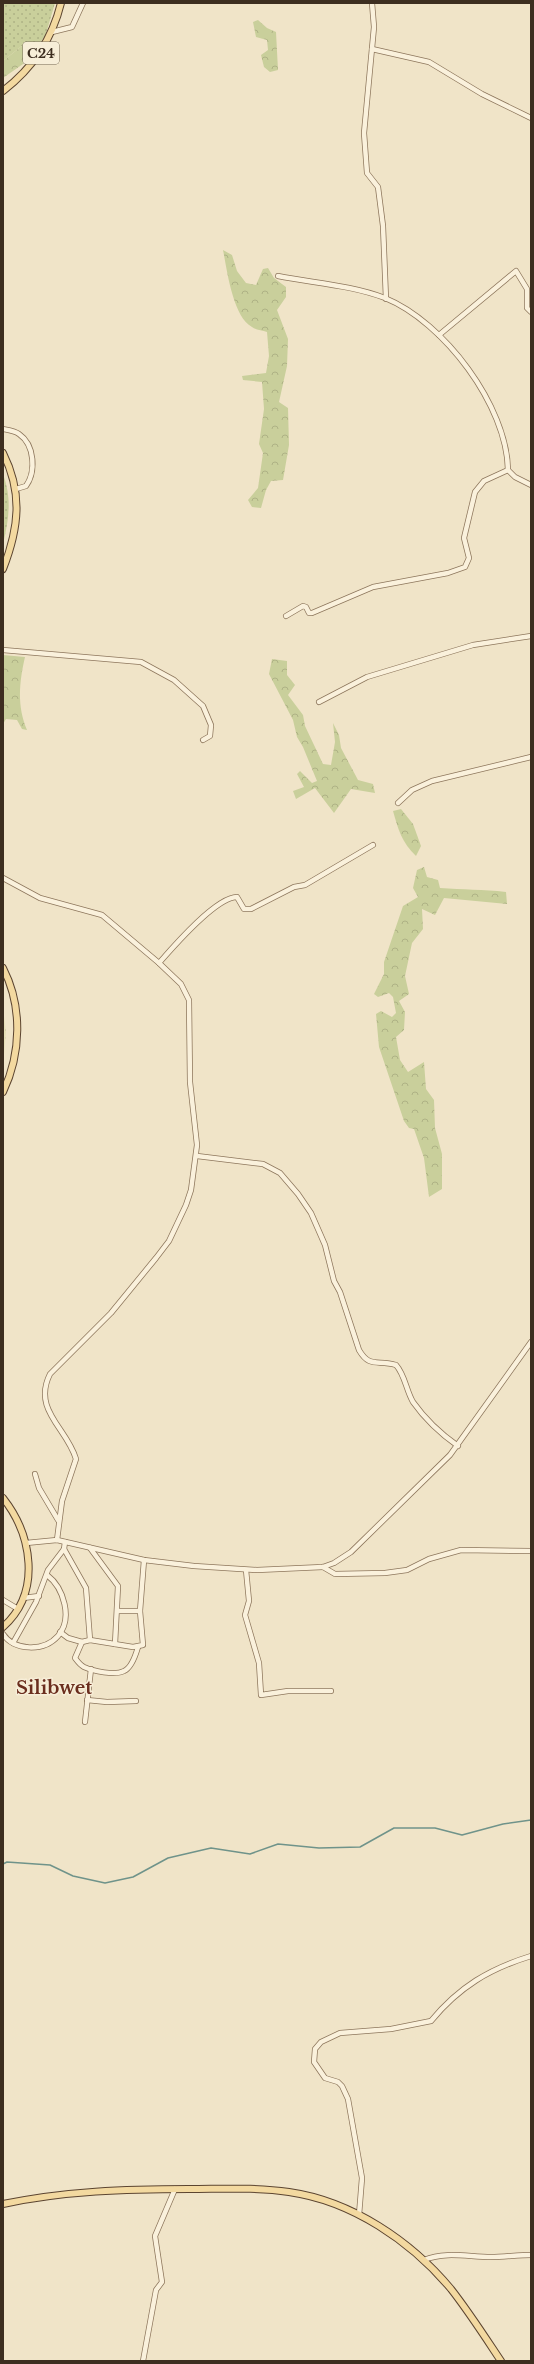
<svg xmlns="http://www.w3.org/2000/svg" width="534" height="2364" viewBox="0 0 534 2364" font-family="'Libre Baskerville',serif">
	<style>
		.farmland { fill: url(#farmland-dots) }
		.grass { fill: url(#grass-dots) }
		.forest { fill: url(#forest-crowns) }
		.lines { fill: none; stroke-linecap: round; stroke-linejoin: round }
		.stream { stroke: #6f938a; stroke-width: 1.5 }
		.minor-casing { stroke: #8d765c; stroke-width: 6 }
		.major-casing { stroke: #5b4430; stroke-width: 8 }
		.minor { stroke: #faf1dc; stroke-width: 4.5 }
		.major { stroke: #f3d9a0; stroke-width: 6 }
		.labels { text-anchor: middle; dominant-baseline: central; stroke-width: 3; stroke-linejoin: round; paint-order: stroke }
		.shield { fill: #f7eed8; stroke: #756857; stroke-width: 1 }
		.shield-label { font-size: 13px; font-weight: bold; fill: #3d2e20 }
		.district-label { font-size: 18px; font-weight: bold; fill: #6b2e1e; stroke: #f7eed8 }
	</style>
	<defs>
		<pattern id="farmland-dots" width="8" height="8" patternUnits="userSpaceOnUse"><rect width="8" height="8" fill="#e6deb5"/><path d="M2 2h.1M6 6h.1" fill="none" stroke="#c6bf9b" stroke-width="1.8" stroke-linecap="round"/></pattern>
		<pattern id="grass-dots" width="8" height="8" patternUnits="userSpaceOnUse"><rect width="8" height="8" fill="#c9cf9b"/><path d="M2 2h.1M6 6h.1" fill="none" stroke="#aeb285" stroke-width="1.8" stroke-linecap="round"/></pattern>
		<pattern id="forest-crowns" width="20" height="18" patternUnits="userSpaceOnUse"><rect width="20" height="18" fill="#c9cf9b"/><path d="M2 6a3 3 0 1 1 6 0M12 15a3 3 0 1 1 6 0" fill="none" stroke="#aeb285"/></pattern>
	</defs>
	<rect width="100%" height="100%" fill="#f0e4c8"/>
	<polygon class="farmland" points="3,1008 6,1032 3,1066"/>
	<g class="grass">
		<polygon points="3,3 55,3 45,37 31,52 29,47 23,45 3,61"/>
		<path d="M3,474C12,499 9,519 3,544Z"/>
	</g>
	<g class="forest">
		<polygon points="258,20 267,28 276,32 278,70 270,72 264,67 261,55 268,50 267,40 256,37 253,22"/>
		<polygon points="23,45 29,47 31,52 23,64 3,78 3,61"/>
		<path d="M223,250L232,255L237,271L246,283L256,285L263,269L268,268L274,278L286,287V297L277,310L288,339L287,366L279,402L288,408L289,445L283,480L271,481L266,490L261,508L252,507L248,500L258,488L263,453L259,444L264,409L262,382L243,380L242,376L266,373L269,356L267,332C262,330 256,330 252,327C233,317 227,270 223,250Z"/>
		<path d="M3,655L25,657C19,683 17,706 27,730L22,729L17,720L6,719L3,724Z"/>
		<polygon points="272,659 287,661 287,675 295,685 288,695 303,715 305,726 323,764 331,765 335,742 333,723 339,735 341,748 358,780 373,784 375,793 351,789 334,813 315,788 296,799 293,791 304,787 297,774 300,771 312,783 317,781 303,747 297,737 293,720 269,674"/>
		<path d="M401,809L413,824L421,846L416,856C402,843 398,829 393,811Z"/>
		<path d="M424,867L427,877L438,880L440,888C463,890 483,889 506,892L507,904L444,898L435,915L422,909L423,929L412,943L405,976L409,994L399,1001L405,1012L404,1030L396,1037L400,1060L408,1072L424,1062L426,1089L434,1100L435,1128L442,1154V1189L429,1197L424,1158L414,1129L409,1128L404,1121L379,1047L376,1014L381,1011L392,1017L396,1013L393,997L389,993L378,997L374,994L384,974V962L403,906L418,897L413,888L417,870Z"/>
	</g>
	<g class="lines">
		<polyline class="stream" points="3,1864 7,1862 50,1865 73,1876 105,1883 133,1877 168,1858 211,1848 250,1854 278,1844 319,1848 360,1847 394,1828 435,1828 462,1835 503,1824 531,1820"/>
		<defs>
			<g id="minor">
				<polyline points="372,3 374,27 364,133 367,173 378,187 383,226 386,299"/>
				<polyline points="52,32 72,27 83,3"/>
				<polyline points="372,49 429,62 482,94 531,118"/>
				<path d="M278,276C313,283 351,285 385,298C444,322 507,406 508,470L515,477L531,485"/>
				<polyline points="439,335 516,271 527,289 527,308 531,312"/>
				<path d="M3,429C8,430 15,431 19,434C35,445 36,472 26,486L16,489"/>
				<polyline points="286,616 303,606 306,607 309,613 312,613 373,587 448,573 465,567 469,558 464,538 475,492 484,481 508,470"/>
				<polyline points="3,650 141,662 174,680 203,706 211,725 210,736 203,740"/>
				<polyline points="319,702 367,677 473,645 531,636"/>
				<polyline points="398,803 412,790 432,781 531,757"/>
				<path d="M3,878L40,898L102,915L159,963L181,984L189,1000L190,1082L197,1145L191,1190L186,1205L169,1241L156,1258L111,1313L50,1374C32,1410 67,1428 76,1459L62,1501L57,1540"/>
				<path d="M159,963C173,947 216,897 237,897L244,909H251L294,887L305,885L373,845"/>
				<path d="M197,1156L263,1164L280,1173L298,1194L311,1213L325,1245L334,1281L340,1292L359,1350C370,1369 378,1359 396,1365C405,1375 406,1390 413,1402C425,1419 441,1434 458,1446"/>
				<polyline points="35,1474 39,1488 58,1520"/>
				<polyline points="26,1543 57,1540 144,1560 194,1566 257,1570 323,1567 334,1563 351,1552 450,1455 531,1342"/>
				<polyline points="90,1548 118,1586 115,1644"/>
				<polyline points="64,1549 86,1588 90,1640"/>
				<polyline points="323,1567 335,1574 385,1573 407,1570 429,1559 461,1550 531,1551"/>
				<polyline points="246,1570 249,1601 245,1615 259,1663 261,1695 288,1691 331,1691"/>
				<polyline points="23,1598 39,1596"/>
				<polyline points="3,1600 18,1609"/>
				<polyline points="118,1611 140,1611"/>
				<polyline points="60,1632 68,1638 82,1642 90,1640 133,1647 143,1645 140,1611 144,1560"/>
				<path d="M3,1634C14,1651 44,1652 58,1636C73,1619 64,1588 47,1575"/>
				<path d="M82,1642L75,1658C78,1662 80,1665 84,1667C93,1671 115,1676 124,1671C131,1668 136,1654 138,1647"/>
				<polyline points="13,1643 36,1602 48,1570 64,1549 65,1542"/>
				<polyline points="87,1700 107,1702 136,1701"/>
				<polyline points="85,1722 91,1669"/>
				<path d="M359,2215L362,2178L348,2099L342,2086L338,2082L325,2078L314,2062L315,2049L321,2042L340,2033L391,2029L431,2021C459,1987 489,1969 531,1956"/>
				<path d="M424,2260C446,2251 468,2257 491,2257C504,2257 518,2255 531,2255"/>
				<polyline points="143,2361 156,2290 162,2282 155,2236 175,2189"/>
			</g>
			<g id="major">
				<path d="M3,91C33,68 52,40 61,3"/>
				<path d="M3,453C23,493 19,528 3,569"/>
				<path d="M3,968C23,1007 21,1054 3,1092"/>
				<path d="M3,1498C32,1535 42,1592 3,1627"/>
				<path d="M3,2204C65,2191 126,2189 189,2189C222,2189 256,2187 289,2192C352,2201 411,2241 451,2289C469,2312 485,2337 501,2361"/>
			</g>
		</defs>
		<use href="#minor" class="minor-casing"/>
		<use href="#major" class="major-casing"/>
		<use href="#minor" class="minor"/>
		<use href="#major" class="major"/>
	</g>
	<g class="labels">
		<rect class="shield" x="23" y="42" width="36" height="22" rx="3"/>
		<g class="shield-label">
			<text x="41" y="53">C24</text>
		</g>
		<g class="district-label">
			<text x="54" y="1688">Silibwet</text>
		</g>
	</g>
	<rect width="534" height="2364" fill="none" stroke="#3d2e20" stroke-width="8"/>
</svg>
